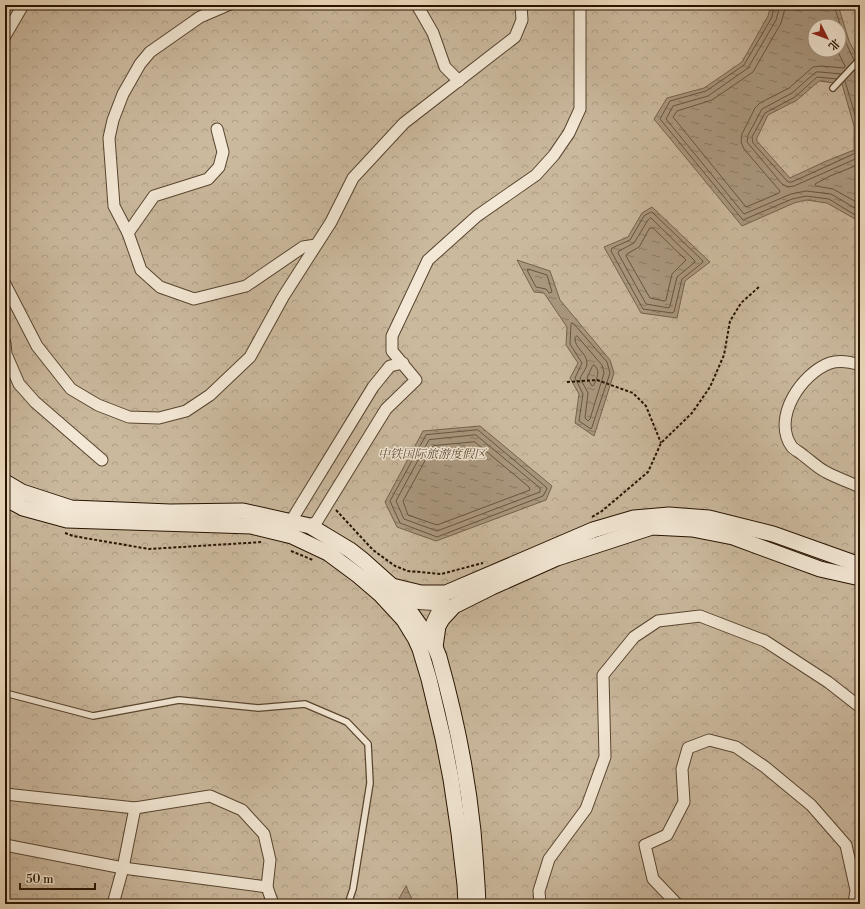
<svg xmlns="http://www.w3.org/2000/svg" width="865" height="909" viewBox="0 0 865 909" font-family="'Libre Bodoni','Noto Serif SC',serif">
	<style>
		.park { fill: url(#park-crowns); stroke: #796650; fill-rule: evenodd }
		.water { fill: url(#water-ripples); stroke: #75624c; fill-rule: evenodd }
		.lines { fill: none; stroke-linecap: round; stroke-linejoin: round }
		.shore { stroke: #685540; stroke-width: 1 }
		.lane-casing { stroke: #584530; stroke-width: 8 }
		.street-casing { stroke: #584530; stroke-width: 13 }
		.secondary-casing { stroke: #271301; stroke-width: 17 }
		.path { stroke: #271301; stroke-width: 2; stroke-dasharray: 3 2; stroke-linecap: butt }
		.lane { stroke: #f3e8d5; stroke-width: 5.5 }
		.street { stroke: #f3e8d5; stroke-width: 11 }
		.secondary { stroke: #f3e8d5; stroke-width: 15 }
		.labels { text-anchor: middle; dominant-baseline: central; stroke-width: 3; stroke-linejoin: round; paint-order: stroke }
		.park-label { font-size: 12px; font-style: italic; fill: #604d38; stroke: #f3e8d5 }
	</style>
	<defs>
		<pattern id="park-crowns" width="20" height="18" patternUnits="userSpaceOnUse"><rect width="20" height="18" fill="#cbb99e"/><path d="M2 6a3 3 0 1 1 6 0M12 15a3 3 0 1 1 6 0" fill="none" stroke="#ae9e86"/></pattern>
		<pattern id="water-ripples" width="26" height="14" patternUnits="userSpaceOnUse"><rect width="26" height="14" fill="#a9977e"/><path d="M2 4q2-2 4 0t4 0M15 11q2-2 4 0t4 0" fill="none" stroke="#8a7a65"/></pattern>
	</defs>
	<rect width="100%" height="100%" fill="#ecdbbe"/>
	<filter id="stains"><feTurbulence type="fractalNoise" baseFrequency=".005" numOctaves="4"/><feColorMatrix values="0 0 0 0 .2 0 0 0 0 .09 0 0 0 0 .02 0 0 0 .5 -.17"/></filter>
	<radialGradient id="worn" r=".72"><stop offset=".6" stop-color="#630" stop-opacity="0"/><stop offset="1" stop-color="#630" stop-opacity=".3"/></radialGradient>
	<path class="park" d="M5,5H860V904H5ZM815,26H839V50H815Z"/>
	<g class="water">
		<path d="M771,5H838L849,41L860,62V224L855,219L827,203L806,200L794,203L742,226L654,119L667,98L704,88L742,62L768,16ZM815,26H839V50H815ZM819,81L842,84L854,126V150L824,162L790,178L756,140L768,115L797,100Z"/>
		<polygon points="652,207 710,262 685,281 677,318 641,313 604,247 628,237 642,213"/>
		<polygon points="517,260 550,271 560,300 610,360 614,373 594,436 575,423 579,394 570,378 578,363 566,345 567,327 544,293 534,292"/>
		<polygon points="480,426 552,486 546,500 436,541 397,527 385,502 423,431"/>
		<polygon points="406,886 414,904 396,904"/>
	</g>
	<g class="lines">
		<g class="shore">
			<polyline points="774,5 772,17 744,65 706,91 670,101 660,119 743,220 792,199 806,196 829,199 860,218"/>
			<polyline points="780,5 776,20 748,68 708,96 673,106 666,119 744,214 791,194 806,191 831,194 860,211"/>
			<polyline points="786,5 781,23 753,72 712,100 677,111 673,117 746,207 779,193 780,191 744,149 741,142 742,134 755,108 760,103 789,88 813,67 821,66 844,68 845,66 837,50"/>
			<polyline points="834,5 846,43 854,60"/>
			<polyline points="841,74 820,72 816,72 792,93 762,109 748,135 747,142 782,184 788,187 794,186 860,157"/>
			<polyline points="837,79 817,77 795,97 765,113 752,137 753,143 788,182 792,182 858,152 858,125 845,81"/>
			<polyline points="860,164 830,176 815,184 816,186 833,189 860,204"/>
			<polygon points="652,212 703,261 702,263 682,279 674,312 672,313 643,309 611,251 612,248 630,240 644,216"/>
			<polygon points="651,218 695,261 695,262 677,277 670,306 669,308 646,304 618,253 619,251 634,243 648,220"/>
			<polygon points="650,228 653,228 686,260 672,274 666,300 664,301 650,298 626,256 627,254 639,247"/>
			<polygon points="528,269 547,275 552,292 549,293 546,289 536,287 528,272"/>
			<polygon points="572,323 574,324 607,362 610,373 592,427 591,429 579,421 583,394 575,378 582,363 570,344 571,325"/>
			<path d="M577,336L602,365L604,373L590,419L588,421L585,418L588,393L580,378C582,374 587,368 587,363C587,353 574,348 575,338Z"/>
			<path d="M594,365C601,370 597,378 594,385L592,386L587,378L592,367Z"/>
			<polygon points="478,430 546,487 547,489 543,496 437,537 400,523 390,501 426,435"/>
			<polygon points="476,435 540,488 540,492 437,531 404,519 396,501 429,440"/>
			<polygon points="475,442 529,487 530,490 437,525 408,515 403,501 433,446"/>
		</g>
		<defs>
			<g id="lane">
				<polyline points="833,88 860,59"/>
				<polyline points="5,693 93,716 179,700 258,708 305,704 347,722 368,744 370,783 353,889 348,904"/>
			</g>
			<g id="street">
				<polyline points="228,5 200,17 150,52 140,64 123,94 113,120 109,138 114,206 128,233 141,270 160,287 194,299 246,286 303,247 316,245"/>
				<polyline points="417,5 433,33 445,67 459,81"/>
				<polyline points="5,36 23,5"/>
				<polyline points="128,233 154,196 208,179 219,167 223,152 217,129"/>
				<polyline points="5,284 37,346 71,389 98,405 129,417 159,418 186,411 210,395 250,357 283,297 331,222 353,178 404,123 515,37 522,20 521,5"/>
				<polyline points="5,343 6,354 19,384 35,402 102,460"/>
				<path d="M860,365C851,362 839,360 830,363C802,373 771,418 792,447C795,450 801,453 804,456C811,461 818,468 826,472C837,478 849,482 860,487"/>
				<polyline points="291,521 373,387 390,366 403,363"/>
				<polyline points="310,526 317,521 386,409 416,380 392,351 392,336 428,260 477,216 536,175 554,155 569,133 580,109 580,5"/>
				<polyline points="399,602 454,606"/>
				<polyline points="424,639 443,599"/>
				<polyline points="5,794 135,808 210,796 242,810 264,834 270,860 267,887"/>
				<polyline points="5,845 123,868 267,887 273,904"/>
				<polyline points="113,904 123,868 135,808"/>
				<polyline points="540,904 539,891 549,859 586,809 605,757 603,675 634,637 658,621 700,616 765,641 828,682 860,707"/>
				<polyline points="677,904 653,879 645,845 667,835 684,802 682,769 688,748 709,740 736,747 765,767 811,805 846,845 856,890 854,904"/>
			</g>
			<g id="secondary">
				<path d="M5,482L22,492L71,508L170,512L243,511L310,526L350,550L364,561L392,586L435,647L439,657C455,714 467,772 473,831C475,855 477,880 478,904"/>
				<polyline points="5,498 23,508 67,520 251,526 292,536 328,553 359,576 380,594 404,620 415,638 420,649 429,679 443,738 451,779 459,833 465,885 466,904"/>
				<polyline points="392,586 421,593 446,593 593,530 634,518 669,515 709,518 773,534 860,565"/>
				<polyline points="435,647 438,626 442,619 454,606 492,587 557,558 652,527 692,529 733,537 820,569 860,578"/>
			</g>
		</defs>
		<use href="#lane" class="lane-casing"/>
		<use href="#street" class="street-casing"/>
		<use href="#secondary" class="secondary-casing"/>
		<g class="path">
			<polyline points="567,382 597,380 633,393 646,406 661,443"/>
			<polyline points="336,510 373,550 395,566 408,571 441,574 483,563"/>
			<polyline points="592,517 602,511 648,472 661,443 692,413 710,387 724,355 730,321 741,303 760,286"/>
			<polyline points="65,533 73,536 149,549 263,542"/>
			<polyline points="291,551 313,560"/>
		</g>
		<use href="#lane" class="lane"/>
		<use href="#street" class="street"/>
		<use href="#secondary" class="secondary"/>
	</g>
	<g class="labels">
		<g class="park-label">
			<text x="432" y="454">中铁国际旅游度假区</text>
		</g>
	</g>
	<rect width="865" height="909" fill="none" stroke="#ecdbbe" stroke-width="20"/>
	<rect x="6" y="6" width="853" height="897" fill="none" stroke="#271301" stroke-width="2"/>
	<rect x="10" y="10" width="845" height="889" fill="none" stroke="#271301"/>
	<g transform="translate(827 38) rotate(132)"><circle r="19" fill="#f3e8d5" stroke="#a19380"/>
	<path d="M0-3L7 15L0 10L-7 15Z" fill="#8f2418"/>
	<text y="-6" font-size="11" font-weight="bold" text-anchor="middle" fill="#271301">北</text>
	</g>
	<path d="M20 883v6h75v-6" fill="none" stroke="#271301" stroke-width="2"/>
	<text x="26" y="883" font-size="12" fill="#271301" stroke="#f3e8d5" stroke-width="3" paint-order="stroke">50 m</text>
	<rect width="100%" height="100%" filter="url(#stains)"/>
	<rect width="100%" height="100%" fill="url(#worn)"/>
</svg>
